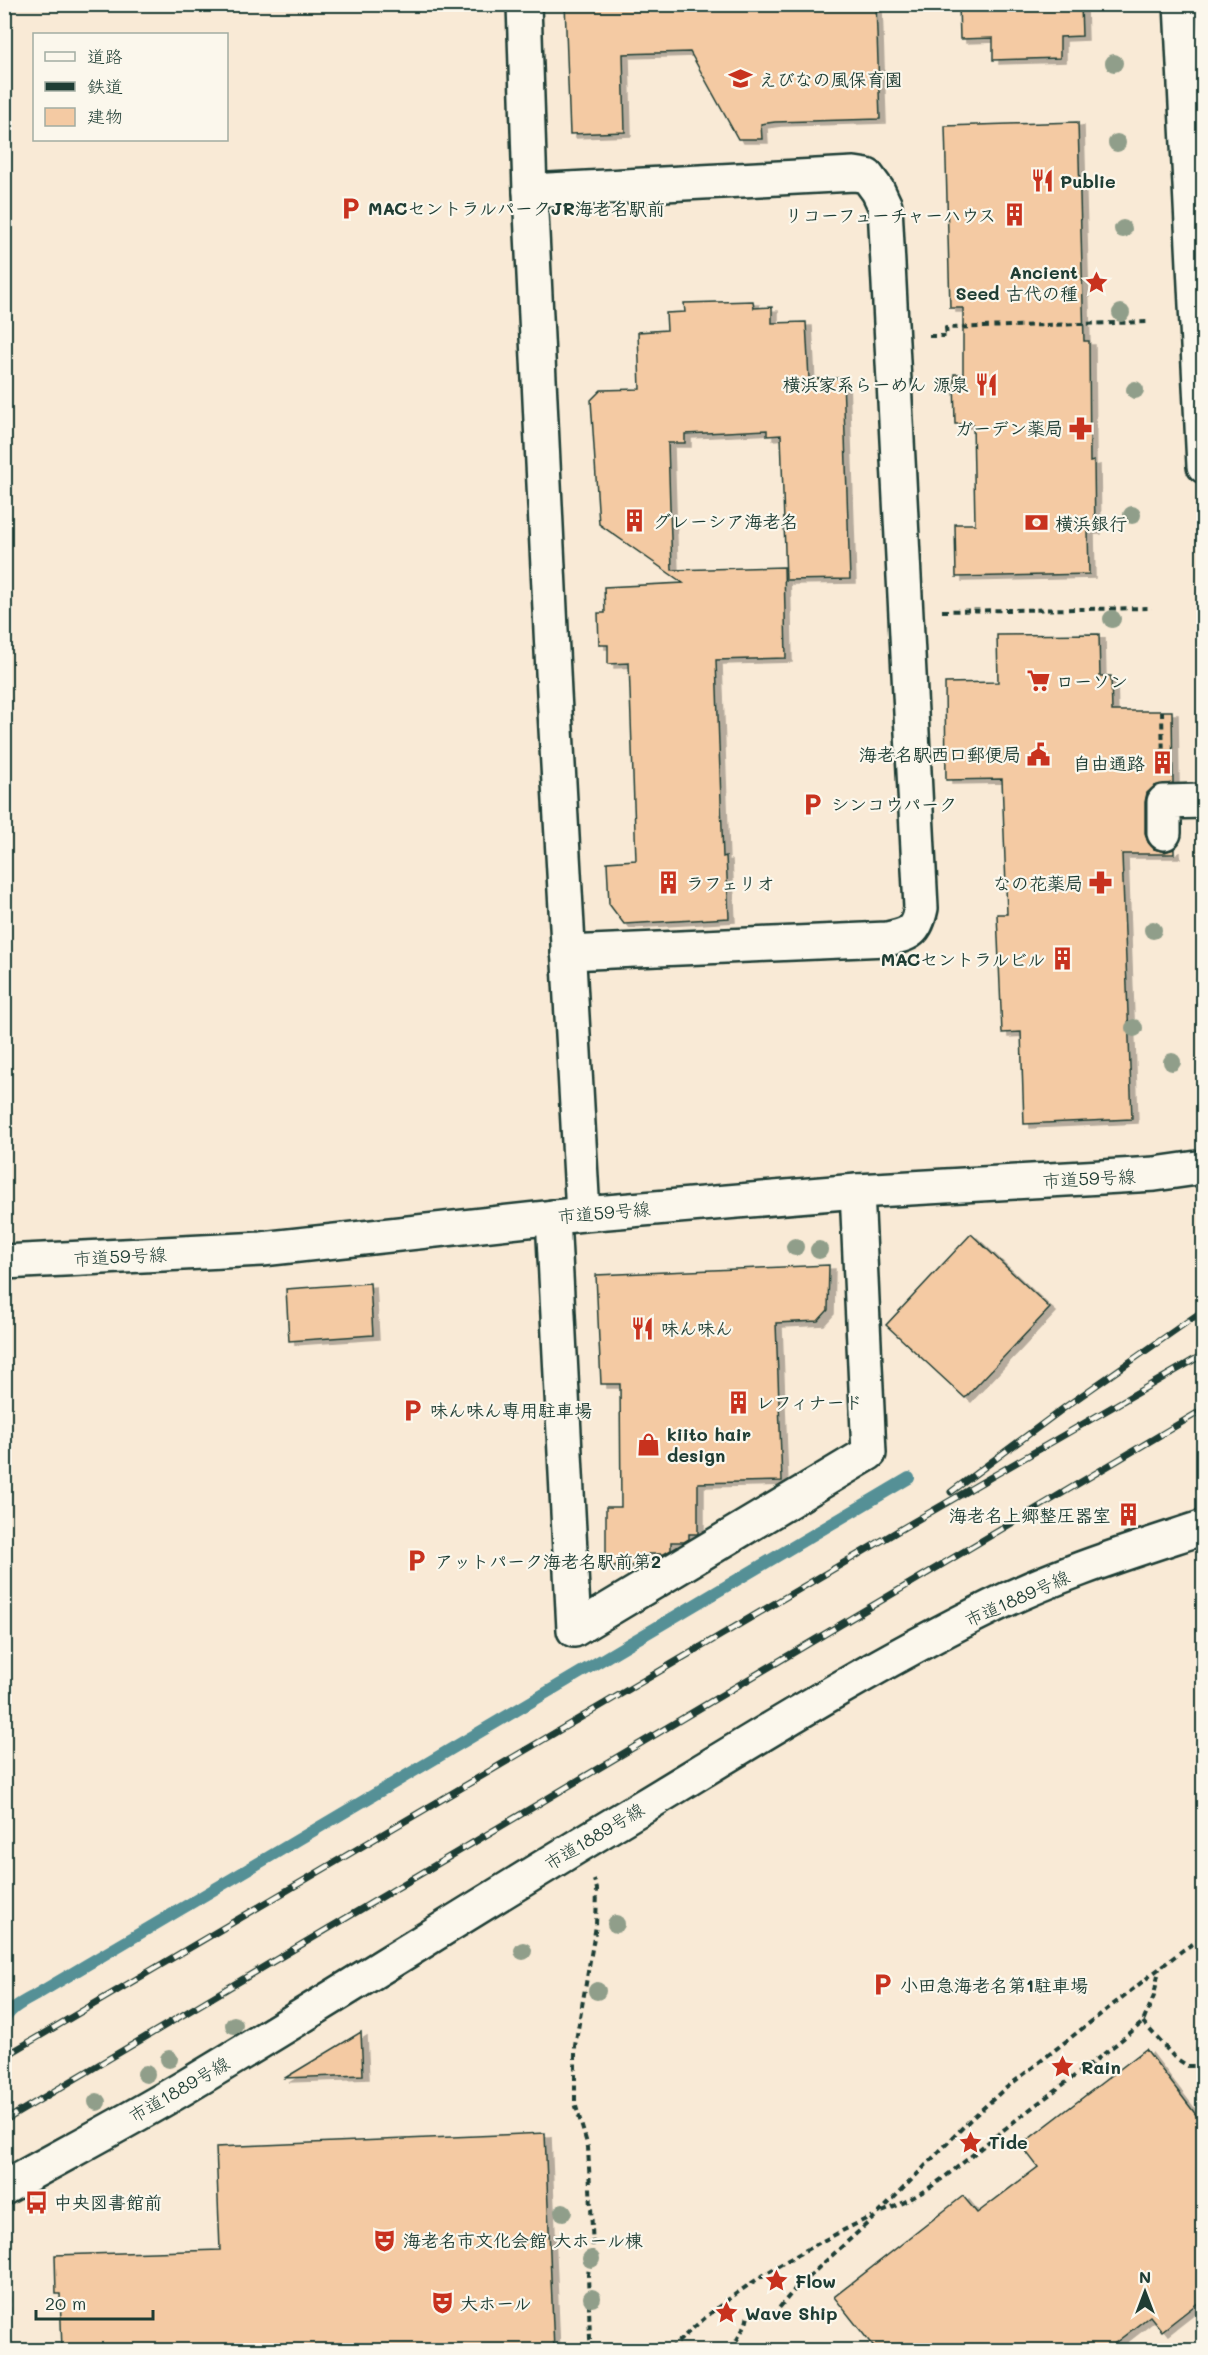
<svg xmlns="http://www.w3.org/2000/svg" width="1208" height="2355" viewBox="0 0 1208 2355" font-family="Mali,'Klee One',sans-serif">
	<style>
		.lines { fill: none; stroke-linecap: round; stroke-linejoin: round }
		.stream { stroke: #559096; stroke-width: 12 }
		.building { fill: #f4caa3; stroke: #1f3d34; stroke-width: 1.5; filter: url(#shadow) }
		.street-casing { stroke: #1f3d34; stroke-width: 38 }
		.secondary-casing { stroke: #1f3d34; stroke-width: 38 }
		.path { stroke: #1f3d34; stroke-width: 4; stroke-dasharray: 6 4.5; stroke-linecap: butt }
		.street { stroke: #fbf7ec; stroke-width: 33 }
		.secondary { stroke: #fbf7ec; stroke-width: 33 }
		.rail-casing { stroke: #1f3d34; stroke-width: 7 }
		.rail { stroke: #fbf7ec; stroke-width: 4.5; stroke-dasharray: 14; stroke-linecap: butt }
		.tree { fill: #909e8a }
		.labels { text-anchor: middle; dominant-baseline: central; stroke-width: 4.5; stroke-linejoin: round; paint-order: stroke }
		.poi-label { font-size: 18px; font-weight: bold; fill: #1f3d34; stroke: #fbf7ec; text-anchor: start }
		.street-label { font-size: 18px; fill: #1f3d34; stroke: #fbf7ec }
	</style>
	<defs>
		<filter id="shadow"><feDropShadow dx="6" dy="4" stdDeviation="0" flood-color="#0004"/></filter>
	</defs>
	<rect width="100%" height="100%" fill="#f9ead6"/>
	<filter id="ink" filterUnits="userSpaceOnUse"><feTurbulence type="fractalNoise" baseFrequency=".0167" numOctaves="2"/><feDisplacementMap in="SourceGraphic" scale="12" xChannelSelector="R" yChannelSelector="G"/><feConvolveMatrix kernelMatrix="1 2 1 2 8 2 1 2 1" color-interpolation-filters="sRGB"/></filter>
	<g filter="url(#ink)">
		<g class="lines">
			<path class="stream" d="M4,2022C8,2009 23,2002 34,1996L909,1478"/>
		</g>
		<g class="building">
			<polygon points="565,4 876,4 880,119 775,122 761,124 762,139 738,139 690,52 623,54 625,132 570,134"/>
			<polygon points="959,4 1081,4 1082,36 1060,37 1060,58 993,60 993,38 960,39"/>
			<polygon points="1078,122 1084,341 1089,341 1090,462 1094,461 1095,530 1088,530 1089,574 956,577 955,524 975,524 973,424 955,424 954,374 963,374 963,308 950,308 945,126"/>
			<polygon points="753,301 754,308 772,307 772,323 806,322 809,379 843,378 850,579 786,580 781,435 767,436 767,430 685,434 685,443 668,443 672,570 784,567 786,658 716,660 723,857 726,856 729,918 624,924 609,904 607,862 636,860 629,663 608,664 608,645 599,645 598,613 605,613 604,587 683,583 599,524 591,400 601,390 640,389 638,332 667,330 666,313 685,312 684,303"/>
			<polygon points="1099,634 1100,676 1111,676 1112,711 1172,711 1173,783 1155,786 1147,793 1145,802 1145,833 1148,842 1154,849 1165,852 1174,849 1174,854 1122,854 1132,1119 1024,1124 1021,1032 1002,1033 997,914 1007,914 1002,779 946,780 945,683 998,682 997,635"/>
			<polygon points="971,1234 1050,1308 965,1398 886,1325"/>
			<polygon points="829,1265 828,1310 818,1321 776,1323 782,1481 698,1483 698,1534 689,1534 689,1539 684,1542 671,1542 671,1550 664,1554 648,1554 648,1564 646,1565 606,1567 606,1507 621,1507 620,1384 601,1384 596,1275"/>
			<polygon points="370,1283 373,1335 289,1341 286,1289"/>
			<polygon points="361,2032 363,2075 285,2078"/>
			<polygon points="1146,2049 1203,2124 1203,2299 1162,2331 1150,2316 1106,2350 876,2350 834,2297 963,2196 977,2213 1038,2167 1021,2145"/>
			<polygon points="545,2133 554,2350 62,2350 60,2294 56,2294 55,2255 220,2250 216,2147"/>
		</g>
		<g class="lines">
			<defs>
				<g id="street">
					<polyline points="524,4 530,191 554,693 583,1214"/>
					<path d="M530,191L854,174L867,176L878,191L885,206L921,908C916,932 910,934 887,939L568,953"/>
					<polyline points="1164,833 1164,802 1204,801"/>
					<polyline points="553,1217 574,1630 869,1453 857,1191"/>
				</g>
				<g id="secondary">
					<polyline points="1181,4 1204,466"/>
					<polyline points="4,1262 262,1249 583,1214 857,1191 1155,1174 1204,1167"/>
					<path d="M4,2188C65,2154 126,2122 185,2087C339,1995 490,1898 644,1806C758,1737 871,1666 991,1607C1059,1573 1132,1551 1204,1527"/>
				</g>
			</defs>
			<use href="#street" class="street-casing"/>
			<use href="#secondary" class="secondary-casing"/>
			<g class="path">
				<polyline points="929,336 947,336 946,328 1147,322"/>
				<polyline points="942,611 1152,608"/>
				<polyline points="1162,711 1163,766"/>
				<polyline points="1143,2022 1174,2057 1188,2066 1204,2066"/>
				<path d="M882,2212C934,2192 963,2161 1006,2128C1051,2092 1099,2060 1143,2022L1154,1996L1159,1969"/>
				<polyline points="7,2223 10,2350"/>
				<polyline points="593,2350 590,2339 588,2274 593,2248 588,2147 575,2103 575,2046 596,1926 597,1889 594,1880"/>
				<path d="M670,2350C732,2288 795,2254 872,2216"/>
				<polyline points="731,2350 746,2324 748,2315 774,2314 795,2289 879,2213 969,2121 1001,2092 1183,1950 1204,1937"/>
			</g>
			<use href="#street" class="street"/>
			<use href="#secondary" class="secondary"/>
			<defs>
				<g id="rail">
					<polyline points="951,1492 1068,1405 1204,1310"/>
					<polyline points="4,2057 903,1528 1204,1354"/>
					<polyline points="4,2121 1204,1409"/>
				</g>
			</defs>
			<use href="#rail" class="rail-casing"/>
			<use href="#rail" class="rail"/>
		</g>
		<g class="tree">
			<circle cx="1114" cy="63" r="9"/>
			<circle cx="1117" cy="143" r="9"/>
			<circle cx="1123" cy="229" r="9"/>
			<circle cx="1121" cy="313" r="9"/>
			<circle cx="1135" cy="390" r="9"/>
			<circle cx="1132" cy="515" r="9"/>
			<circle cx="1112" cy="619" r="9"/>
			<circle cx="1153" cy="930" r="9"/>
			<circle cx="1134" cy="1028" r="9"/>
			<circle cx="1172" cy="1062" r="9"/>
			<circle cx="795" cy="1247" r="9"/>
			<circle cx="819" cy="1250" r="9"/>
			<circle cx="616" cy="1924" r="9"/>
			<circle cx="523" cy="1951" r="9"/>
			<circle cx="597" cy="1991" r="9"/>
			<circle cx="234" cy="2025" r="9"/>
			<circle cx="169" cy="2059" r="9"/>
			<circle cx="146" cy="2074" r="9"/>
			<circle cx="97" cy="2102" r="9"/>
			<circle cx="563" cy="2212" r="9"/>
			<circle cx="591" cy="2259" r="9"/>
			<circle cx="592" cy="2298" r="9"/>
		</g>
	</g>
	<defs>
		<symbol id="school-bare" viewBox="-9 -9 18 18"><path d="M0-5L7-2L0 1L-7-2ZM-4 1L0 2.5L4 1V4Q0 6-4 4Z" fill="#c8321e" stroke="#fbf7ec" stroke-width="2.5" paint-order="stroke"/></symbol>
		<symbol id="restaurant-bare" viewBox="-9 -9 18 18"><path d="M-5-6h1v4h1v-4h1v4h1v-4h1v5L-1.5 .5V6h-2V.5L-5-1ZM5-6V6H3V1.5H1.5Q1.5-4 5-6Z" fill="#c8321e" stroke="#fbf7ec" stroke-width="2.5" paint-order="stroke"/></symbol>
		<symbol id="parking-bare" viewBox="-9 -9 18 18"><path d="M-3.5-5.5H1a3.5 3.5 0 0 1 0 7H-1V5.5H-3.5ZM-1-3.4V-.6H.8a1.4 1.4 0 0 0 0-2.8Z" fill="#c8321e" stroke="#fbf7ec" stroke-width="2.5" paint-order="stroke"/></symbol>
		<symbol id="building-bare" viewBox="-9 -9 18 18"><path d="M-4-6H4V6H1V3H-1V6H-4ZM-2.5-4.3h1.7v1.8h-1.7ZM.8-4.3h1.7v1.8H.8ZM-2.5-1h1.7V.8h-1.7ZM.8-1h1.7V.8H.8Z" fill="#c8321e" stroke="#fbf7ec" stroke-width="2.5" paint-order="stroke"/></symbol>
		<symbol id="sight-bare" viewBox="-9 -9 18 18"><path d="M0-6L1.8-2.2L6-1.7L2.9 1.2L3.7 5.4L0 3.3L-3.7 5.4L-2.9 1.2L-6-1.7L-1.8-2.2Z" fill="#c8321e" stroke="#fbf7ec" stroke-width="2.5" paint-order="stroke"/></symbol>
		<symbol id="pharmacy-bare" viewBox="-9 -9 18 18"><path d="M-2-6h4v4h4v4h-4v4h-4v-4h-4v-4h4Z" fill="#c8321e" stroke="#fbf7ec" stroke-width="2.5" paint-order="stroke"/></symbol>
		<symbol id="bank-bare" viewBox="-9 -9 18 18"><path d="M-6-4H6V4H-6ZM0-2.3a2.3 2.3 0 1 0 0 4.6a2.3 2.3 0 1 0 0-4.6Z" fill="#c8321e" stroke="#fbf7ec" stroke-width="2.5" paint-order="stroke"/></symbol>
		<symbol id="supermarket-bare" viewBox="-9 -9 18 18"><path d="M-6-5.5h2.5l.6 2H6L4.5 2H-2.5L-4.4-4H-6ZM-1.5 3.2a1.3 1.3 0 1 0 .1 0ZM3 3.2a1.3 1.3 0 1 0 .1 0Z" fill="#c8321e" stroke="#fbf7ec" stroke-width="2.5" paint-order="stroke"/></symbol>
		<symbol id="civic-bare" viewBox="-9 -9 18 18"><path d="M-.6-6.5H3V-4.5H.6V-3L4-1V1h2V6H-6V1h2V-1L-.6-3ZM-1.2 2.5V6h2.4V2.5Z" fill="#c8321e" stroke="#fbf7ec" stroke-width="2.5" paint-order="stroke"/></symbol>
		<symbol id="shop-bare" viewBox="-9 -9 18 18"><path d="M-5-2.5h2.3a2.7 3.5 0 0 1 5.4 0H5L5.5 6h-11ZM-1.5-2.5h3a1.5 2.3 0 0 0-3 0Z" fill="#c8321e" stroke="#fbf7ec" stroke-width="2.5" paint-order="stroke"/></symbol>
		<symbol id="bus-bare" viewBox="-9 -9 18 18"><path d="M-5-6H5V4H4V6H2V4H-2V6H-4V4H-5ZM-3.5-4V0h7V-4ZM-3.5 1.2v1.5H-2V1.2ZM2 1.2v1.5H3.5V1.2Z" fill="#c8321e" stroke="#fbf7ec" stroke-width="2.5" paint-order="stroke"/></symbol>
		<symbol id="theatre-bare" viewBox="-9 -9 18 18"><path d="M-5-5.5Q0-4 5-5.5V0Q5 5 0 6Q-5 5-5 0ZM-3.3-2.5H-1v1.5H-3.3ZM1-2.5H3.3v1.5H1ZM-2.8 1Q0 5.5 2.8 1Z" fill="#c8321e" stroke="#fbf7ec" stroke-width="2.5" paint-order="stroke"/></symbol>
	</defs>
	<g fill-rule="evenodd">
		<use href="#school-bare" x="724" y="62" width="33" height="33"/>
		<use href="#restaurant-bare" x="1026" y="164" width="33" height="33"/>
		<use href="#parking-bare" x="334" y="192" width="33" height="33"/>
		<use href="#building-bare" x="998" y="198" width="33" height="33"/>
		<use href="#sight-bare" x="1080" y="266" width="33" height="33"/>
		<use href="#restaurant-bare" x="970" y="368" width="33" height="33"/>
		<use href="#pharmacy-bare" x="1064" y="412" width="33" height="33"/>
		<use href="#building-bare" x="618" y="504" width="33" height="33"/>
		<use href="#bank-bare" x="1020" y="506" width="33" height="33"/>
		<use href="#supermarket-bare" x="1022" y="664" width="33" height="33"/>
		<use href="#civic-bare" x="1022" y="738" width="33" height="33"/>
		<use href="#building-bare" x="1146" y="746" width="33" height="33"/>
		<use href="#parking-bare" x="796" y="788" width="33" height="33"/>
		<use href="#building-bare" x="652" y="866" width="33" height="33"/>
		<use href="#pharmacy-bare" x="1084" y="866" width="33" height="33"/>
		<use href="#building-bare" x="1046" y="942" width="33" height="33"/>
		<use href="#restaurant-bare" x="626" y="1312" width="33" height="33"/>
		<use href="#building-bare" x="722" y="1386" width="33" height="33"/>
		<use href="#parking-bare" x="396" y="1394" width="33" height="33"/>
		<use href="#shop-bare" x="632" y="1428" width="33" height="33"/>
		<use href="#building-bare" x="1112" y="1498" width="33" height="33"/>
		<use href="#parking-bare" x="400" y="1544" width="33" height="33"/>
		<use href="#parking-bare" x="866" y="1968" width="33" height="33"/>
		<use href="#sight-bare" x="1046" y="2050" width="33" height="33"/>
		<use href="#sight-bare" x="954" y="2126" width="33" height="33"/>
		<use href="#bus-bare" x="20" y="2186" width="33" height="33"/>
		<use href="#theatre-bare" x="368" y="2224" width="33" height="33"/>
		<use href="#sight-bare" x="760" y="2264" width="33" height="33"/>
		<use href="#theatre-bare" x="426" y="2286" width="33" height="33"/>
		<use href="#sight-bare" x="710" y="2296" width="33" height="33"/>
	</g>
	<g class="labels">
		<g class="poi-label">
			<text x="759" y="79">えびなの風保育園</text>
			<text x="1060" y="181">Publie</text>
			<text x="368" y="208">MACセントラルパークJR海老名駅前</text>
			<text x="996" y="215" text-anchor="end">リコーフューチャーハウス</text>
			<text x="1078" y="272" text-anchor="end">Ancient<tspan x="1078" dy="21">Seed 古代の種</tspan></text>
			<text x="969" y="384" text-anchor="end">横浜家系らーめん 源泉</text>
			<text x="1063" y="428" text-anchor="end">ガーデン薬局</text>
			<text x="653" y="521">グレーシア海老名</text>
			<text x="1055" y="523">横浜銀行</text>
			<text x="1056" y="681">ローソン</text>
			<text x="1021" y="754" text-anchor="end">海老名駅西口郵便局</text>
			<text x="1145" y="763" text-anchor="end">自由通路</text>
			<text x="831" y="804">シンコウパーク</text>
			<text x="686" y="883">ラフェリオ</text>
			<text x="1083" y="883" text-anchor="end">なの花薬局</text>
			<text x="1045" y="959" text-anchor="end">MACセントラルビル</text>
			<text x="661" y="1328">味ん味ん</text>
			<text x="756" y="1402">レフィナード</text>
			<text x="430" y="1410">味ん味ん専用駐車場</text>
			<text x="667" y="1434">kiito hair<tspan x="667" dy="21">design</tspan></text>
			<text x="1111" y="1515" text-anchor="end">海老名上郷整圧器室</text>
			<text x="435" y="1561">アットパーク海老名駅前第2</text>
			<text x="900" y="1985">小田急海老名第1駐車場</text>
			<text x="1081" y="2067">Rain</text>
			<text x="989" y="2142">Tide</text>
			<text x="54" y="2202">中央図書館前</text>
			<text x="403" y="2240">海老名市文化会館 大ホール棟</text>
			<text x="795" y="2281">Flow</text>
			<text x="460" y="2303">大ホール</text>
			<text x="745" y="2313">Wave Ship</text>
		</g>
		<g class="street-label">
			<text transform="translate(1089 1178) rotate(-3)">市道59号線</text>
			<text transform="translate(604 1212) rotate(-5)">市道59号線</text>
			<text transform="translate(120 1256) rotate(-3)">市道59号線</text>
			<text transform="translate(1017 1598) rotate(-24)">市道1889号線</text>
			<text transform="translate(594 1836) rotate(-31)">市道1889号線</text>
			<text transform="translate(179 2089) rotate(-30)">市道1889号線</text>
		</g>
	</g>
	<rect width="1208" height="2355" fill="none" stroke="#fbf7ec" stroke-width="24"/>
	<rect x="12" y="12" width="1184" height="2331" fill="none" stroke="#1f3d34" stroke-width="2" filter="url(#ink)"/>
	<rect x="33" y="33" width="195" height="108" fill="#fbf7ec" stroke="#a3ada2" stroke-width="1.5"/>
	<rect x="45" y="52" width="30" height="9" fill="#fbf7ec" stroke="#a3ada2" stroke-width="1.5"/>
	<text x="87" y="63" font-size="18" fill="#1f3d34">道路</text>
	<rect x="45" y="82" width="30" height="9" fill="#1f3d34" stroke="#a3ada2" stroke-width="1.5"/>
	<text x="87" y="93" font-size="18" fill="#1f3d34">鉄道</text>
	<rect x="45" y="108" width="30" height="18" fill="#f4caa3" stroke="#a3ada2" stroke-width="1.5"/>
	<text x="87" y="123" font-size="18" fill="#1f3d34">建物</text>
	<g transform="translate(1145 2292)" stroke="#fbf7ec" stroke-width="4.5" paint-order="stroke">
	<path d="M0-4.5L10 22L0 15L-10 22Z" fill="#1f3d34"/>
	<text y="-9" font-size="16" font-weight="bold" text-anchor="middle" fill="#1f3d34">N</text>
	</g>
	<path d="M36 2310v9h117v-9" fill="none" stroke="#1f3d34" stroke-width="3"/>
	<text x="45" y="2310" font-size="18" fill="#1f3d34" stroke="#fbf7ec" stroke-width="4.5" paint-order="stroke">20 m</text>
</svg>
